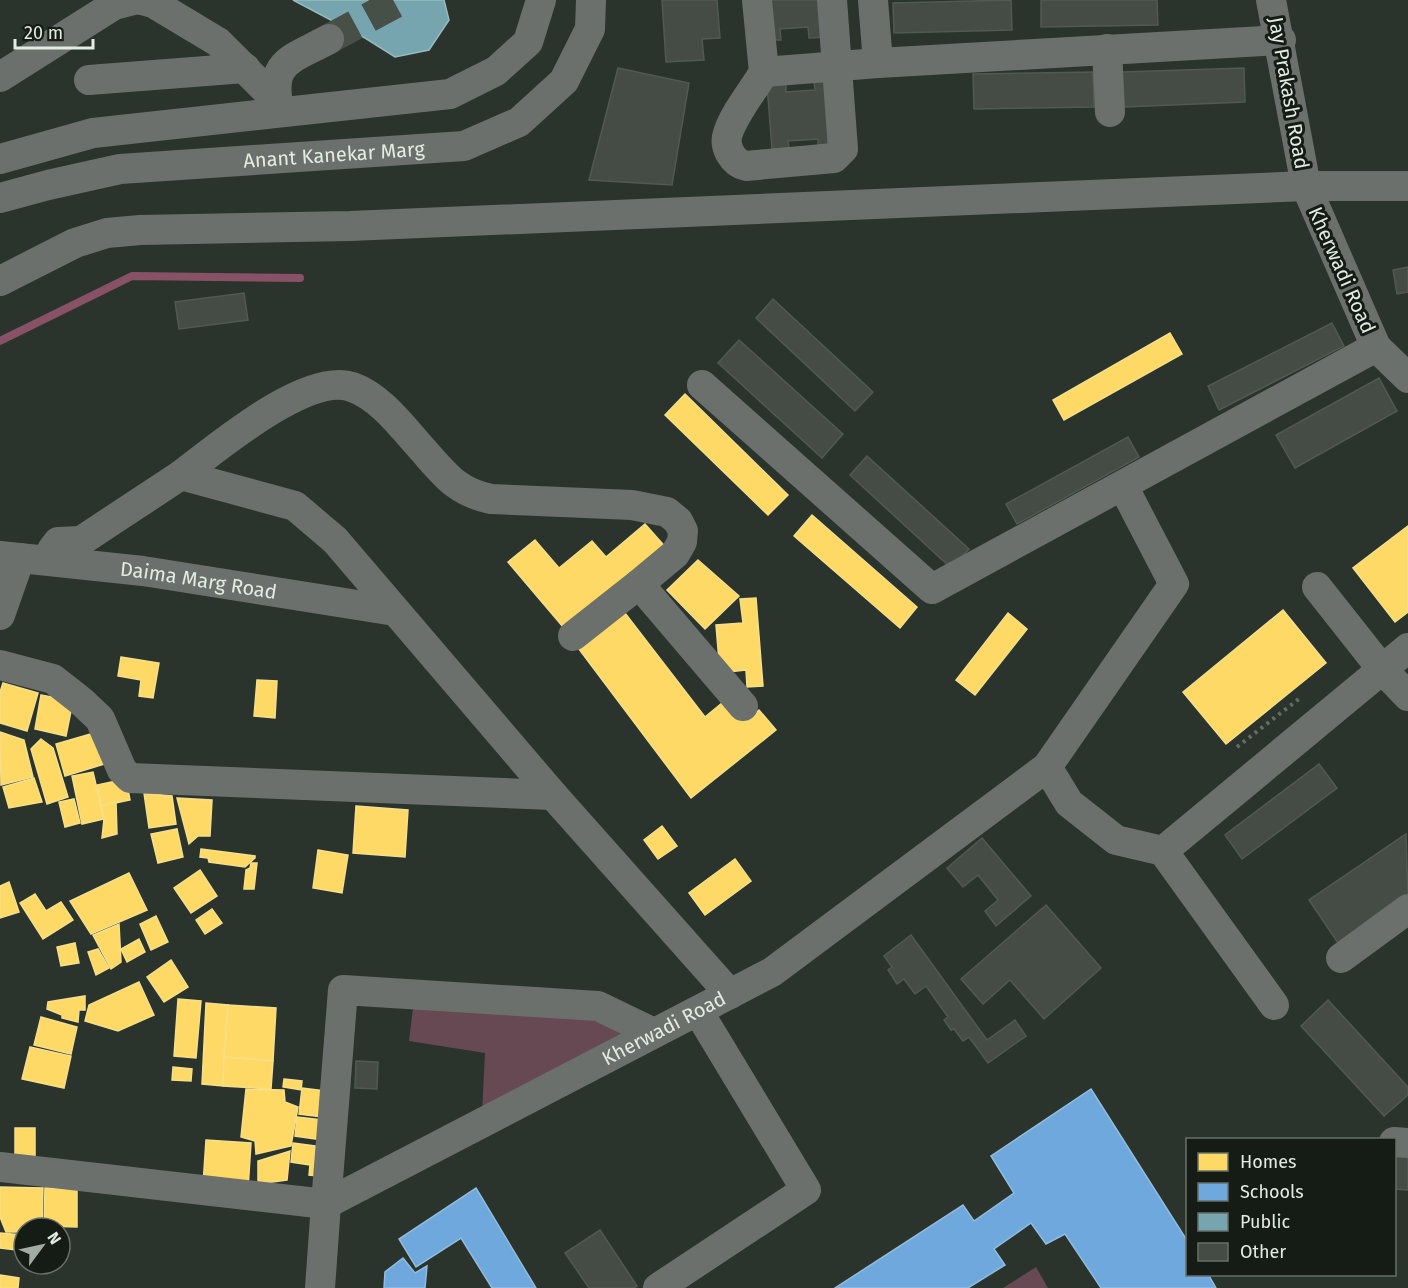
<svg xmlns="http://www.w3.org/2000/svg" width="1408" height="1288" viewBox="0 0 1408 1288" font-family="'Fira Sans',sans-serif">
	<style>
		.green { fill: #674954 }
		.homes { fill: #ffd966; stroke: #f6df8b; stroke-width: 1.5 }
		.schools { fill: #6fa8dc; stroke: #92bcde; stroke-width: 1.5 }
		.public { fill: #76a5af; stroke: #96babe; stroke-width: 1.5 }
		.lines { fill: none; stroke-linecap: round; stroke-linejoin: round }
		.stream { stroke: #885166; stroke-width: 8 }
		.building { fill: #454c46; stroke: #515952; stroke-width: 1.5 }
		.minor-tunnel { stroke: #465047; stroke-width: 30; stroke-dasharray: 30 15; stroke-linecap: butt }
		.path { stroke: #676b68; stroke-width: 4; stroke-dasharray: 3 4.5; stroke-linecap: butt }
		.minor { stroke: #6c706d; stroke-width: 30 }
		.labels { text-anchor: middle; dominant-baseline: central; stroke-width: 6; stroke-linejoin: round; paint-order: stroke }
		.street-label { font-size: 20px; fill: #e2ece2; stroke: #151c16 }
	</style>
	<rect width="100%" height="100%" fill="#2a342c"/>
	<g class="green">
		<polygon points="414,1000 596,1013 631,1036 482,1114 485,1053 409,1041"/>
		<polygon points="1036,1267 1048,1288 1003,1288"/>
	</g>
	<g class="homes">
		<polygon points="1170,333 1182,354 1064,420 1053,400"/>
		<polygon points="685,394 788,495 768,515 665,415"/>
		<polygon points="812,515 917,607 900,628 794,536"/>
		<polygon points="645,524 668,550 569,634 508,562 535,540 559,568 592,541 606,557"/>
		<polygon points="1408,526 1408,612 1395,622 1353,568"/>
		<polygon points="698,560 739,596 705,629 667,590"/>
		<polygon points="756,598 763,686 747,687 746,670 720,673 716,625 743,623 740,599"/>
		<polygon points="618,604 705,717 728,698 746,721 759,710 776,730 691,798 573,641"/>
		<polygon points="1283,610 1326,663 1226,744 1183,692"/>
		<polygon points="1008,613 1027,629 975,695 956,680"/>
		<polygon points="121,657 159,663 153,698 139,696 141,680 118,676"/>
		<polygon points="257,680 277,681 275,718 254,716"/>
		<polygon points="3,683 38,693 27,731 0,723 0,692"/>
		<polygon points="41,695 73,701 66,736 35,729"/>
		<polygon points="101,731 111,762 65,776 56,744"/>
		<polygon points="0,732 24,740 33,777 1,785"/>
		<polygon points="41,739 53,748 68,797 47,804 31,749"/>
		<polygon points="93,772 104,819 82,824 72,776"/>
		<polygon points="34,778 42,802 9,808 3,787"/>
		<polygon points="126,779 130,800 101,806 97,785"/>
		<polygon points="144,793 172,796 176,824 149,828"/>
		<polygon points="177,798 212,800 210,836 198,836 189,844"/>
		<polygon points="74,799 80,823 65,827 59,802"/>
		<polygon points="116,802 117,834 102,838 104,819 101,806"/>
		<polygon points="356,806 408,810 405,857 353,853"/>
		<polygon points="662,826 677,846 658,859 644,840"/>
		<polygon points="177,829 183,857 158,863 151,834"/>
		<polygon points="201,849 255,856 255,858 245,867 209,862 208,858 200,857"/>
		<polygon points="318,850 348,855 342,893 313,888"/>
		<polygon points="735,859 751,881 705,915 689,893"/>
		<polygon points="251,863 257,863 254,889 244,889 246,870 250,868"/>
		<polygon points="200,870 217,896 191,913 174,888"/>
		<polygon points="129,873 147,910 91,934 70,901"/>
		<polygon points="9,882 19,912 0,918 0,886"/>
		<polygon points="35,894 46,911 61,902 73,920 43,939 20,903"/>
		<polygon points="212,909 222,923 205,934 196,920"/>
		<polygon points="156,916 168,942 151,950 140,924"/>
		<polygon points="119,924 121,962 111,969 93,935"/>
		<polygon points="139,939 145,952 127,962 121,949"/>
		<polygon points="75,943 79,963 61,966 57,947"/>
		<polygon points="98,949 109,968 96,975 88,952"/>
		<polygon points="171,960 188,987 164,1002 147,977"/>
		<polygon points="139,982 154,1015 118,1031 85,1021 89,1005"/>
		<polygon points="85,996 85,1010 79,1010 78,1022 62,1018 62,1015 47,1009 48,1002"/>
		<polygon points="178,999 201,1001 196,1058 174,1056"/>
		<polygon points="206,1003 228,1005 223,1086 202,1084"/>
		<polygon points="228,1005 276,1008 273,1061 224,1057"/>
		<polygon points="41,1017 77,1027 71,1054 34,1045"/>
		<polygon points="30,1047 71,1056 64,1088 22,1079"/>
		<polygon points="224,1057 273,1061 271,1089 223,1086"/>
		<polygon points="173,1067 192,1069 191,1081 172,1080"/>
		<polygon points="284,1079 302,1081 301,1090 283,1087"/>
		<polygon points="302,1088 333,1092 330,1118 299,1114"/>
		<polygon points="246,1089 284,1090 285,1102 298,1107 291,1146 256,1154 255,1141 241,1137"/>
		<polygon points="297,1117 331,1121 329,1141 295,1136"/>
		<polygon points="15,1128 35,1128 35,1161 15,1160"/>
		<polygon points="206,1140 251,1143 248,1189 203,1185"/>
		<polygon points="293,1143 330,1148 327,1177 309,1175 310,1165 291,1162"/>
		<polygon points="290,1151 287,1180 258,1184 258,1161"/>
		<polygon points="0,1187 43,1188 42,1228 24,1228 24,1232 6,1232 0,1217"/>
		<polygon points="45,1188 77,1188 77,1227 44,1226"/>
		<polygon points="0,1233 24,1235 24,1251 0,1248"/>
		<polygon points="0,1275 19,1278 18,1288 0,1288"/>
	</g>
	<g class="schools">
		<polygon points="1091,1089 1188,1242 1188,1274 1208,1274 1216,1288 1101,1288 1065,1234 1046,1244 1031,1223 994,1249 1005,1265 968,1288 835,1288 963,1205 974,1221 1014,1193 991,1156"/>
		<polygon points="476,1188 536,1288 492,1288 461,1238 416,1267 399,1239"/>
		<polygon points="403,1258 415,1273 427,1266 425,1288 384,1288 385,1272"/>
	</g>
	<polygon class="public" points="293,0 444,0 449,20 429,50 395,57 365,38"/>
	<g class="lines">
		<polyline class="stream" points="0,341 132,276 300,278"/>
	</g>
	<g class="building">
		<polygon points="662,0 717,0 720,38 702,39 704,60 666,62"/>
		<polygon points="762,0 827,0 829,37 809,38 808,27 780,29 781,40 764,40"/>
		<polygon points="1011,0 1012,30 894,33 893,3"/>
		<polygon points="1041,0 1157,0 1158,25 1041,27"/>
		<polygon points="618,68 689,83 672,185 589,180"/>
		<polygon points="1244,68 1245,102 1124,107 1122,72"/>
		<polygon points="1093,72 1094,107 974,109 973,74"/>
		<polygon points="830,81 834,146 818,146 818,139 788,141 789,148 772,149 767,85 786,84 786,92 815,90 814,82"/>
		<polygon points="1408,267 1408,292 1397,294 1393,270"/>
		<polygon points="244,293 248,320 179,329 175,302"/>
		<polygon points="773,299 873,392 855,411 756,318"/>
		<polygon points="1332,323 1344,346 1219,410 1208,386"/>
		<polygon points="739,340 843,434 822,458 718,363"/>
		<polygon points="1379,378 1397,411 1295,468 1276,435"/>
		<polygon points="1128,437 1139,457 1017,524 1006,504"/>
		<polygon points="867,456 969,549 951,568 850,475"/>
		<polygon points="1319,764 1337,788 1242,859 1225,835"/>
		<polygon points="1406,834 1408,900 1340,946 1309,900"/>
		<polygon points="982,838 1031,896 996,926 985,911 998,900 978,875 963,887 947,868"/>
		<polygon points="1046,905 1101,968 1044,1019 1010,980 983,1004 961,979"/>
		<polygon points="911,935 987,1040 1015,1020 1026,1036 988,1063 969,1037 963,1041 954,1029 951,1030 944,1020 948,1017 926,986 915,994 904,979 897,984 888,970 892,967 884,956"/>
		<polygon points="1328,1000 1408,1087 1408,1095 1384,1116 1301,1026"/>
		<polygon points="356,1061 378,1062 377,1089 355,1088"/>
		<polygon points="1394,1146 1408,1147 1408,1190 1394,1189"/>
		<polygon points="600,1230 637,1286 634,1288 589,1288 565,1253"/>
	</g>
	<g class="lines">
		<polyline class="minor-tunnel" points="329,39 401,0"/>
		<polyline class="path" points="1237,747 1300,698"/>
		<g class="minor">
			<polyline points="142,0 153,3 218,42 277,101"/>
			<polyline points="757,0 764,72"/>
			<path d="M832,0L843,149L834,158L746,166C733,163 723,147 728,133C735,112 753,91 764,72L878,63"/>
			<polyline points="873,0 878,63 1281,40"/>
			<polyline points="1107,49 1110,112"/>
			<polyline points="0,77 114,5 134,0"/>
			<polyline points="89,80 245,68"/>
			<path d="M280,112C267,61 291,60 329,39"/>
			<polyline points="0,159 93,133 450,94 496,71 528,42 541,0"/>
			<path id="s1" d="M0,198L48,185L120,169L464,146L519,122L564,81L590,29L591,0"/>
			<polyline points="0,281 75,243 107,233 140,230 350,226 1306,186 1408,186"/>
			<polyline points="1376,347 1408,378"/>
			<polyline points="702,385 932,589 1376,347 1306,186 1271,0"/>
			<path id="s2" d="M0,556L143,571L395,611"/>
			<polyline points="51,561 52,550 58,542 81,541 181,475"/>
			<polyline points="1317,587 1381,668 1408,696"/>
			<polyline points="0,615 20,558"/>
			<polyline points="573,636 639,584"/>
			<polyline points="0,665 53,679 81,701 100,719 122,770 130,778 553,795"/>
			<polyline points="1047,767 1069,803 1116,840 1163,851 1274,1005"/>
			<polyline points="1163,851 1408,648"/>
			<polyline points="1341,958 1408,909"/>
			<path d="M730,994L553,795L335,540L295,506L181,475C216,449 307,371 352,387C381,397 403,428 423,450C445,475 457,492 491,499L632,505L667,512L678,521L683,531L682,542L675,554L639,584L743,706"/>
			<polyline points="1394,1142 1408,1143"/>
			<polyline points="0,1167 326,1204 343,990 598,1006 654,1033"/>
			<path id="s3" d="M320,1288L326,1204L772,972L1047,767L1174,584L1123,486"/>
			<polyline points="658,1288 806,1190 698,1011"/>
		</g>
	</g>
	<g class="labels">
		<g class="street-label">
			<text transform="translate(1289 93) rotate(80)">Jay Prakash Road</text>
			<text stroke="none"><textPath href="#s1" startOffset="338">Anant Kanekar Marg</textPath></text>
			<text transform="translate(1342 270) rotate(66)">Kherwadi Road</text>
			<text stroke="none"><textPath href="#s2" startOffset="200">Daima Marg Road</textPath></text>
			<text stroke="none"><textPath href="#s3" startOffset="465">Kherwadi Road</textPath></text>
		</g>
	</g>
	<rect x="1186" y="1138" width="210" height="138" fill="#151c16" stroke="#676f68" stroke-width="1.5"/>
	<rect x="1198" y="1153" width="30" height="18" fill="#ffd966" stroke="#676f68" stroke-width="1.5"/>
	<text x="1240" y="1168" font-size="18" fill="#e2ece2">Homes</text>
	<rect x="1198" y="1183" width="30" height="18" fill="#6fa8dc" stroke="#676f68" stroke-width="1.5"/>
	<text x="1240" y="1198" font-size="18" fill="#e2ece2">Schools</text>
	<rect x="1198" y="1213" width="30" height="18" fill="#76a5af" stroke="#676f68" stroke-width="1.5"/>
	<text x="1240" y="1228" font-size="18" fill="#e2ece2">Public</text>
	<rect x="1198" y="1243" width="30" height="18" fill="#454c46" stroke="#676f68" stroke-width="1.5"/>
	<text x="1240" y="1258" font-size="18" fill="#e2ece2">Other</text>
	<g transform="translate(42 1246) rotate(57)"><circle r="28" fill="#151c16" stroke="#676f68" stroke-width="1.5"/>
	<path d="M0-4.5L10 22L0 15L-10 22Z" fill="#a2aca2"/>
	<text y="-9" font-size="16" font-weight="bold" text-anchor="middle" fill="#e2ece2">N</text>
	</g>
	<path d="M15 39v9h78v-9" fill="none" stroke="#e2ece2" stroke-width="3"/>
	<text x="24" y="39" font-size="18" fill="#e2ece2" stroke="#151c16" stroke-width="4.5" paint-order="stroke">20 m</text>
</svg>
